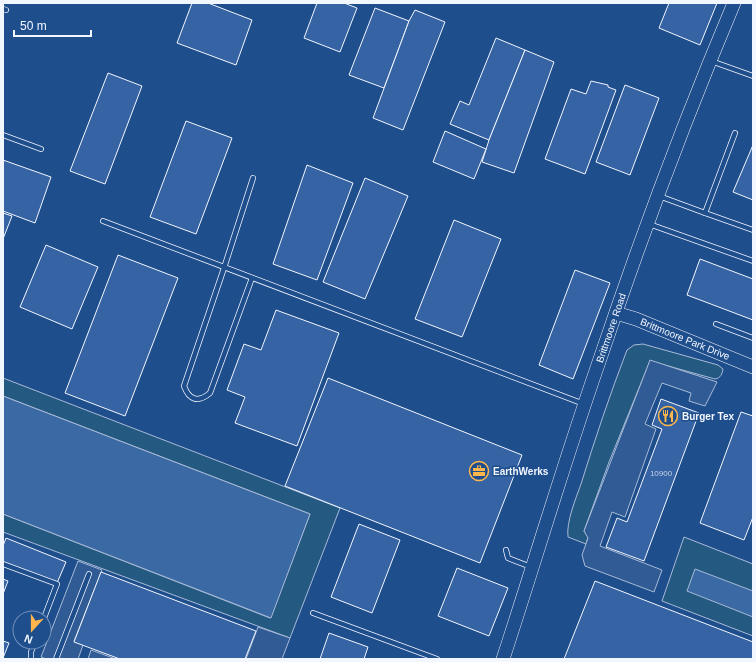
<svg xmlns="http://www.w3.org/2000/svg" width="756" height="662" viewBox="0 0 756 662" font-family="Arial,sans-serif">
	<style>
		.green { fill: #245a82; stroke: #a8bbd7 }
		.parking { fill: #305b95; stroke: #a8bbd7 }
		.water { fill: #3b69a3; stroke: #a8bbd7 }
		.building { fill: #3563a3; stroke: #f2f6ff }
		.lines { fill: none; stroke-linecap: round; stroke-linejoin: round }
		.lane-casing { stroke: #f2f6ff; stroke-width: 6 }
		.secondary-casing { stroke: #f2f6ff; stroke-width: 14 }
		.lane { stroke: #1f4e8c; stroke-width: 4.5 }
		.secondary { stroke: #1f4e8c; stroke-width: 13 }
		.labels { text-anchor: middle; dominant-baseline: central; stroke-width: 3; stroke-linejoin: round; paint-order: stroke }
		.number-label { font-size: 8px; fill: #c3d1e8 }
		.street-label { font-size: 10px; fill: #f2f6ff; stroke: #1f4e8c }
		.poi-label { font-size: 10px; font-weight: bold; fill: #f2f6ff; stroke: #1f4e8c; text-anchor: start }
	</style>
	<rect width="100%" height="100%" fill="#1f4e8c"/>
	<g class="green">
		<path d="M643,344L718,365L723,369C722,374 721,378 715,379L650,361L609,462L584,531L588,537L586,544L568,537C566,522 576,498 581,484C595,439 610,394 627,350L634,345Z"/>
		<polygon points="3,378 340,508 290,638 3,532 3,514 270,618 310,514 3,396"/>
		<polygon points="684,537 753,564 753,636 662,601"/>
	</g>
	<g class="parking">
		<polygon points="650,360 717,382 705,406 689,401 691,393 662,383 645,424 656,429 625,517 612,512 600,546 662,570 654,592 585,566 582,555 588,538 584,531"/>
		<polygon points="78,561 102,570 74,641 83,645 78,659 46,659 41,657"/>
		<polygon points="258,627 290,638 282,659 246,659"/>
		<polygon points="91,650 116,659 88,659"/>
	</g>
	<g class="water">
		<polygon points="3,396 310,514 271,618 3,514"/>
		<polygon points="695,569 753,591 753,617 687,591"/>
	</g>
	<g class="building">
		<polygon points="192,3 208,3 252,20 236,65 177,43"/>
		<polygon points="317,3 344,3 357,8 340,52 304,38"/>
		<polygon points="669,3 717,3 700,45 659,28"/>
		<polygon points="375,8 409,21 384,88 349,75"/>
		<polygon points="415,10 445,22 403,130 373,118 409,21"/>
		<polygon points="496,38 525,50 489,140 450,124 460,101 469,105"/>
		<polygon points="525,50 554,62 514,173 482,162 489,140"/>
		<polygon points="108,73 142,86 105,184 70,171"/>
		<polygon points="591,81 608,85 608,87 616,90 585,174 545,159 571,89 586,94"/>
		<polygon points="625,85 659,98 630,175 596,162"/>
		<polygon points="186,121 232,138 196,234 150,217"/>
		<polygon points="445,131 486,149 474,179 433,162"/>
		<polygon points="753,145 753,200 733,192"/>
		<polygon points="3,160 51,177 35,223 3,211"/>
		<polygon points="307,165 353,183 317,280 273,264"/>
		<polygon points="365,178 408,196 365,299 323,282"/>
		<polygon points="3,213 12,216 3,239"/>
		<polygon points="454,220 501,239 462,337 415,319"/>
		<polygon points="46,245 98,267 72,329 20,307"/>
		<polygon points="118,255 178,278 125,416 65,393"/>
		<polygon points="700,259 753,279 753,320 687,295"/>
		<polygon points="575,270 610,283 573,379 539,365"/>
		<polygon points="276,310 339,333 297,446 235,423 245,397 227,390 244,344 261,350"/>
		<polygon points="328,378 522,455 480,563 285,486"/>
		<polygon points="661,399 699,413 644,561 606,547 617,518 627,522 662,429 652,425"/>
		<polygon points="741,412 753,416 753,517 744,540 700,523"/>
		<polygon points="359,524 400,540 372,613 331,597"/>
		<polygon points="6,538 66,562 57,583 3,562 3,546"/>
		<polygon points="457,568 508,588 489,636 438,616"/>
		<polygon points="101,572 256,631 245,659 120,659 74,642"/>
		<polygon points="3,579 8,581 3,594"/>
		<polygon points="595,581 753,642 753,659 564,659"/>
		<polygon points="329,633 368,647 364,659 320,659"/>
		<polygon points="3,641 9,643 3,658"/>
	</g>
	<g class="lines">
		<defs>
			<g id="lane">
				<polyline points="3,9 6,10"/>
				<polyline points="711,61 753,76"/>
				<polyline points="3,135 41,149"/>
				<polyline points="659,196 705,213 735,133"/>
				<polyline points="705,213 753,230"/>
				<polyline points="103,221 584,404"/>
				<polyline points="649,224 753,261"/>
				<path d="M252,278L210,393C198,403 189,400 184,386L224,268L253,178"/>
				<polyline points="716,324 753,338"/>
				<polyline points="506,550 508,558 531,567"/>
				<polyline points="3,564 57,584 44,618"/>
				<polyline points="313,613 437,659"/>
				<polyline points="31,659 31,652 35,642"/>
				<polyline points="56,659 89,574"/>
			</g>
			<g id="secondary">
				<polyline points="616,313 636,319 753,367"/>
				<path d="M503,659C536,558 566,456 601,356C641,237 685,119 734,3"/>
			</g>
		</defs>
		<use href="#lane" class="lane-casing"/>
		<use href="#secondary" class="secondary-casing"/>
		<use href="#lane" class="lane"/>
		<use href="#secondary" class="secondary"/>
	</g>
	<defs>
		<symbol id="restaurant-ring" viewBox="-11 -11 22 22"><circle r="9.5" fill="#1f4e8c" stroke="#ffb74d" stroke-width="1.5"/><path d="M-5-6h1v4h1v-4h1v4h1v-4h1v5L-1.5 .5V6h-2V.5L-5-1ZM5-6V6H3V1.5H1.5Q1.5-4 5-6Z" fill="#ffb74d"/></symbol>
		<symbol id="office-ring" viewBox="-11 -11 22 22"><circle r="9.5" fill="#1f4e8c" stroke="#ffb74d" stroke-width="1.5"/><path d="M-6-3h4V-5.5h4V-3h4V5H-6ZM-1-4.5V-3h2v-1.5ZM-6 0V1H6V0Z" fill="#ffb74d"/></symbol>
	</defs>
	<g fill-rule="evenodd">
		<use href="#restaurant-ring" x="657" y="405" width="22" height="22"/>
		<use href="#office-ring" x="468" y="460" width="22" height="22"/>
	</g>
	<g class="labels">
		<g class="number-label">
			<text x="661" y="473">10900</text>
		</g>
		<g class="street-label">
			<text transform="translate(611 328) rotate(-71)">Brittmoore Road</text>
			<text transform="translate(685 339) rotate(22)">Brittmoore Park Drive</text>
		</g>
		<g class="poi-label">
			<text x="682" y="416">Burger Tex</text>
			<text x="493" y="471">EarthWerks</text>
		</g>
	</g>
	<rect width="756" height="662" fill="none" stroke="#f2f6ff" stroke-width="8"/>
	<g transform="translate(32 630) rotate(201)"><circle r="19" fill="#1f4e8c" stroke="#7391ba"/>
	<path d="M0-3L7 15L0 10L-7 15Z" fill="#ffb74d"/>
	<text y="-6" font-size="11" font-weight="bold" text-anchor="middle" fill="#f2f6ff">N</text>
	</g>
	<path d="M14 30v6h77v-6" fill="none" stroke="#f2f6ff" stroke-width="2"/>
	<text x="20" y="30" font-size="12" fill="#f2f6ff" stroke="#1f4e8c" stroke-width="3" paint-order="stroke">50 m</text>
</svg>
